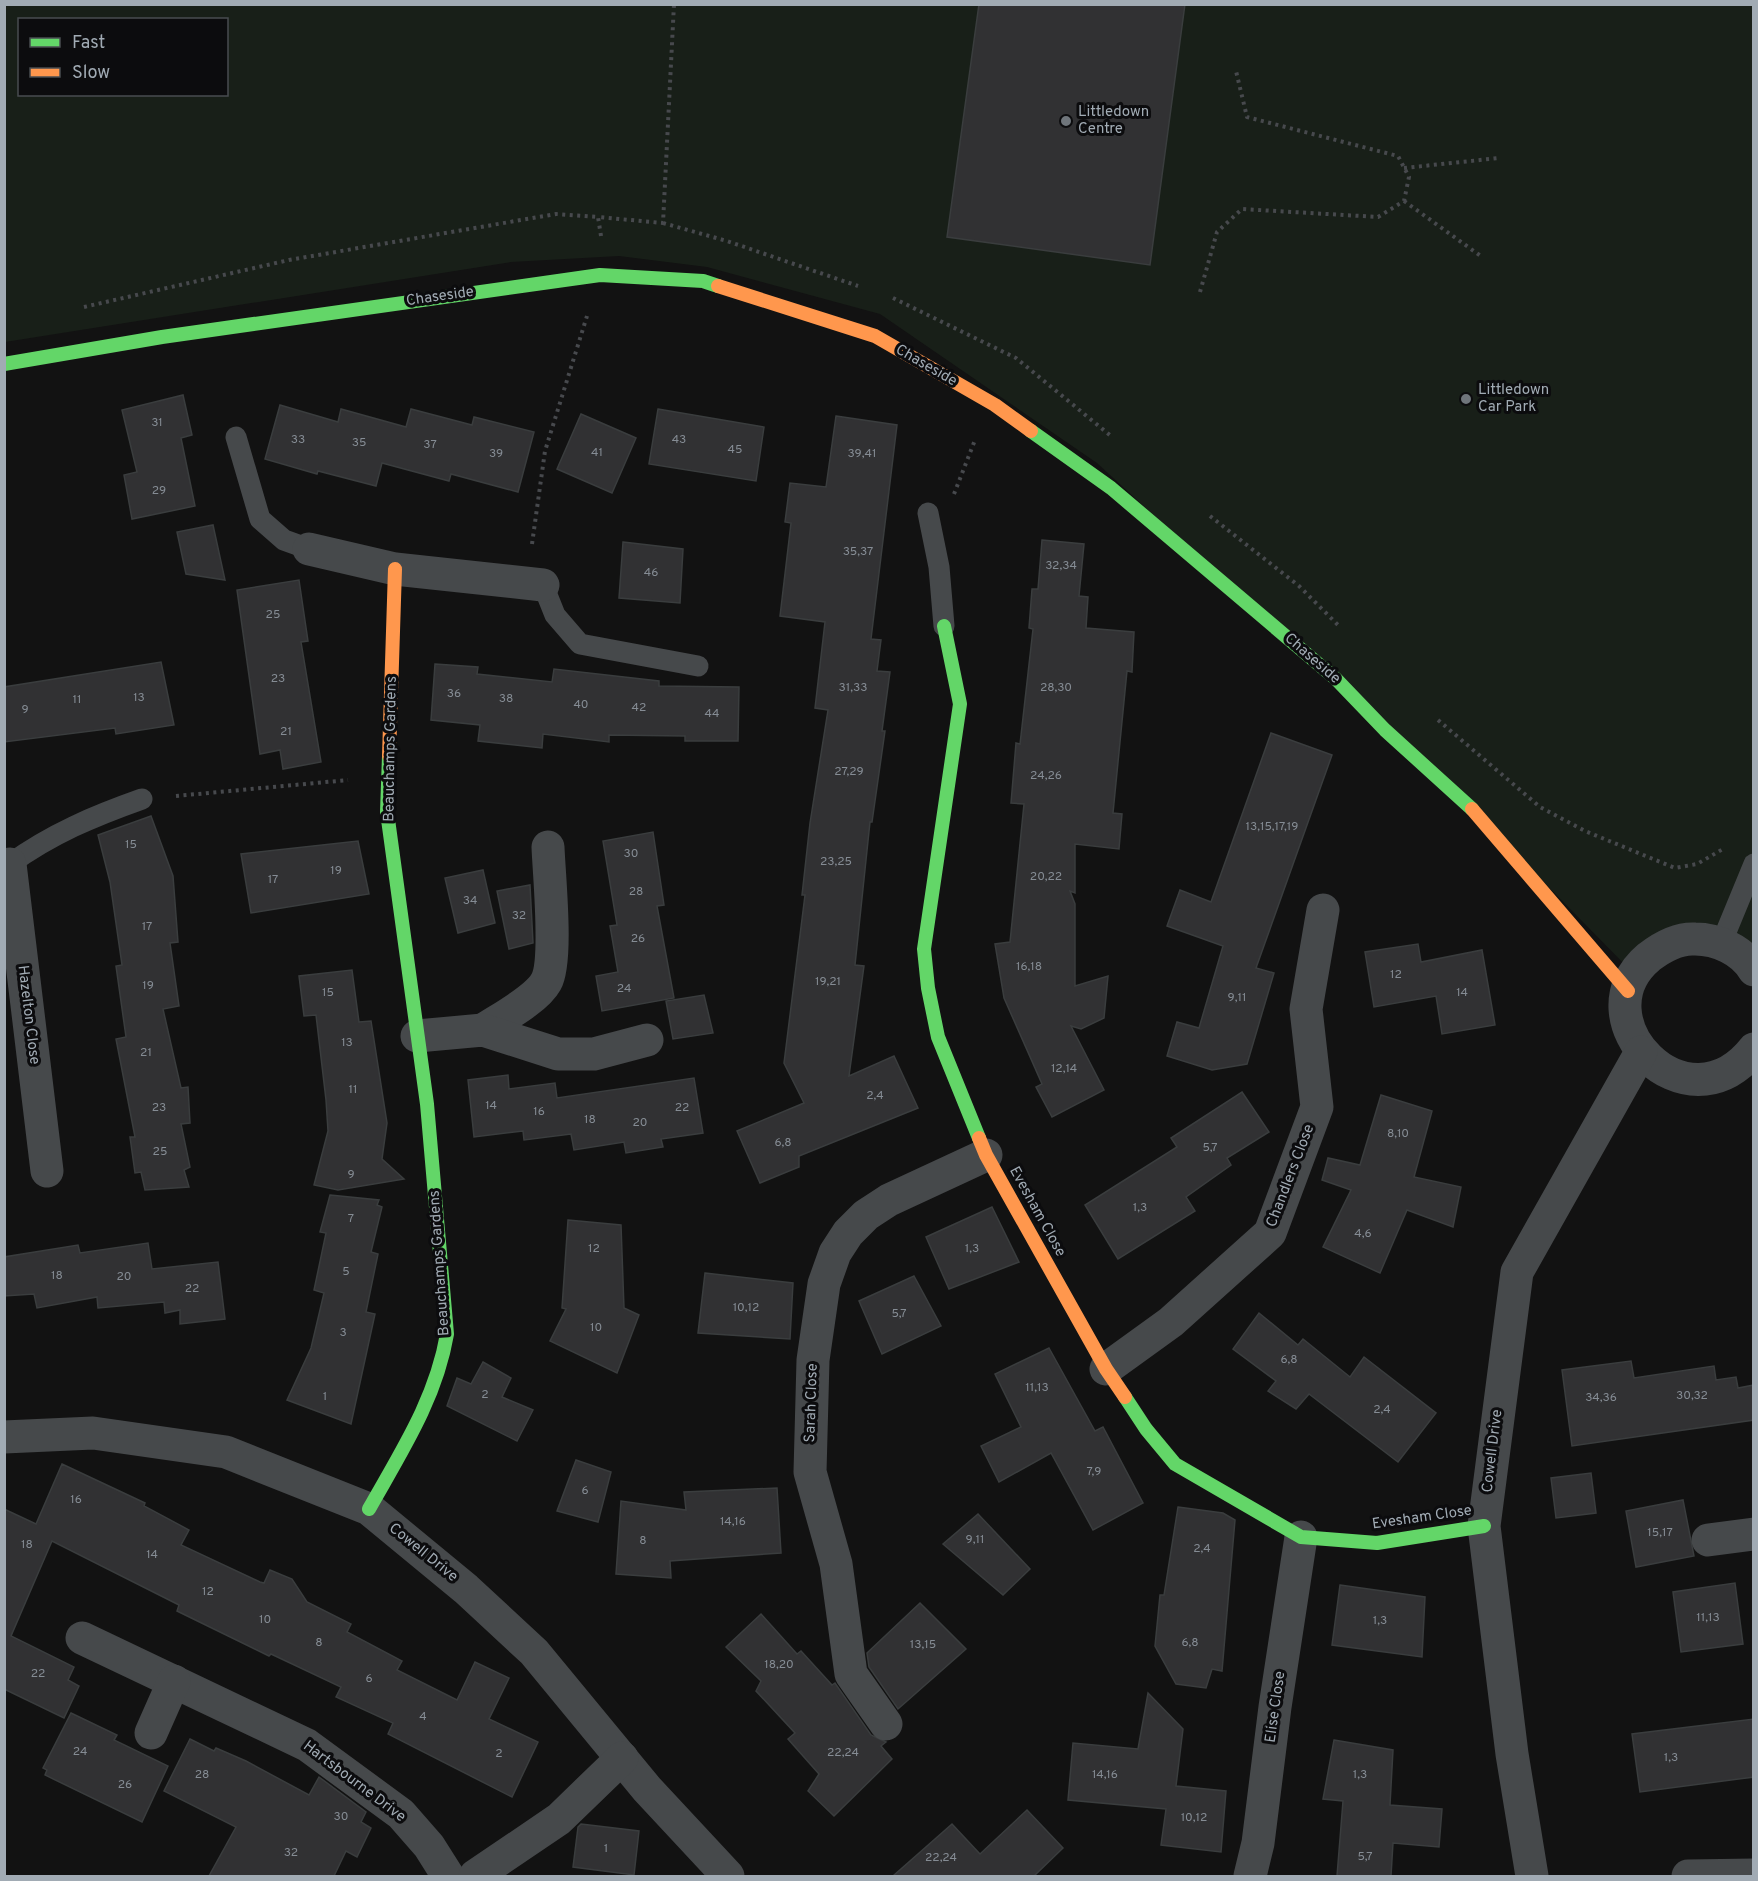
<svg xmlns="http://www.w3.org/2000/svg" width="1758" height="1881" viewBox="0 0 1758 1881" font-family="Overpass,sans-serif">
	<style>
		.green { fill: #181f18; fill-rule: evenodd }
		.building { fill: #313133; stroke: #3a3d3e; stroke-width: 1.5 }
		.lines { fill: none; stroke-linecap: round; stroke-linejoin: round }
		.path { stroke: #47494d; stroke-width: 4; stroke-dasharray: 3 4.5; stroke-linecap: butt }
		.lane { stroke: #46494b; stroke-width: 21 }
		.street { stroke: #46494b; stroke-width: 33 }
		.fast { stroke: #63d668; stroke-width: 14 }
		.slow { stroke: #ff974d; stroke-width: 14 }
		.poi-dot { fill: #6f757b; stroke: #0c0c0e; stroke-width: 2 }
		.labels { text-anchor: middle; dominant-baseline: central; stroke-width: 6; stroke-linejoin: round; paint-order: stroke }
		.number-label { font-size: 12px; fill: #858c94 }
		.poi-label { font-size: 15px; fill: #a1abb4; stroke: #0c0c0e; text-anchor: start }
		.street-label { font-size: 15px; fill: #a1abb4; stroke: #0c0c0e }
	</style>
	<rect width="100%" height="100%" fill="#121212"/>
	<path class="green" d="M5,5H1753V970L1706,940L1635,975L1474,811L1097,463L880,314L707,267L619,256L511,262L5,342ZM20,20H226V94H20Z"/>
	<g class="building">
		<polygon points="979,4 1185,4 1150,265 947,237"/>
		<polygon points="183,395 192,435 181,438 195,506 132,519 124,475 137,472 122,410"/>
		<polygon points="280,405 338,422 341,409 406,427 411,409 472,425 474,417 534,432 518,492 451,474 449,481 382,463 376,486 318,471 317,474 265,459"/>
		<polygon points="658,409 764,427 756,481 649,464"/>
		<polygon points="581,414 636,438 612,493 557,469"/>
		<polygon points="836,416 897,425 871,639 881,640 877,671 890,672 882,731 885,731 872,822 870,822 855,965 864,966 849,1076 894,1056 918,1108 799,1156 799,1167 760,1183 737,1131 804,1103 784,1063 805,895 802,895 810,823 828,710 815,708 825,622 780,616 791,523 785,522 790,483 826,487"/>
		<polygon points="213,525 225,580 186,574 177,532"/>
		<polygon points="1042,540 1084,544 1079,596 1088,597 1086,628 1134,632 1132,672 1127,671 1113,813 1122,814 1119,849 1075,844 1075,893 1070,891 1075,904 1075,986 1108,976 1104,1018 1081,1029 1071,1026 1104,1090 1052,1117 1036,1087 1042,1084 1004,998 995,944 1010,942 1024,804 1011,803 1016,743 1020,744 1033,629 1029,628 1032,589 1038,589"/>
		<polygon points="623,542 683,549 680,603 619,598"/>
		<polygon points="299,580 308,641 301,642 321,762 283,769 280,750 260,754 237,590"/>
		<polygon points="161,662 174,725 116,734 115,728 4,742 4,687"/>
		<polygon points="435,664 478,667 477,674 552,682 554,669 659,681 659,686 739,687 738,741 685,741 685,736 609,735 609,742 543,734 542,748 478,741 480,725 431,720"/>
		<polygon points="1271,733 1332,755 1256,968 1274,973 1247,1064 1212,1070 1167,1056 1177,1022 1199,1028 1223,946 1167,926 1180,890 1211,902"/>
		<polygon points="151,816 173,876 178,942 170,943 179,1006 163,1009 181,1088 188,1087 190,1123 181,1124 190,1167 184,1170 189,1187 145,1190 141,1172 135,1173 130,1137 135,1137 116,1039 126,1037 116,966 122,965 110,882 98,835"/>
		<polygon points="653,832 664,905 657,906 674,998 602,1011 596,976 618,972 610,926 617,925 603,841"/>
		<polygon points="358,841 369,894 251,913 241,854"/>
		<polygon points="483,870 495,923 458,933 445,878"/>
		<polygon points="530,885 533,943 509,949 497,891"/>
		<polygon points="1418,944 1421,962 1482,950 1495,1025 1442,1034 1436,996 1374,1007 1365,952"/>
		<polygon points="352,970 359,1022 371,1021 387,1123 382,1159 404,1179 338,1190 314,1185 328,1131 326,1100 316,1015 304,1016 299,976"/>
		<polygon points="704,995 713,1033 673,1039 666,1001"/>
		<polygon points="508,1075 509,1089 555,1083 557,1098 694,1078 703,1133 661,1139 663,1147 626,1153 624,1142 574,1150 571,1134 524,1140 523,1131 474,1137 468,1080"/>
		<polygon points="1242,1092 1269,1132 1227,1158 1231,1165 1186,1197 1195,1211 1118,1259 1085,1205 1177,1147 1171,1138"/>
		<polygon points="1381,1095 1432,1111 1414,1177 1461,1187 1453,1227 1407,1210 1380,1273 1323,1247 1351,1190 1322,1180 1328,1158 1360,1165"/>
		<polygon points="330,1195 379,1200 377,1205 382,1207 371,1252 378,1254 366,1312 375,1314 351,1424 287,1400 311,1348 324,1293 314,1290 326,1233 320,1232"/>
		<polygon points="992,1207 1019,1262 949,1289 926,1237"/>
		<polygon points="568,1220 621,1225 624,1308 639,1315 617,1373 550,1341 566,1309 562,1308"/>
		<polygon points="148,1243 152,1269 218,1262 225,1319 180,1324 180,1310 165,1313 164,1302 98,1308 97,1297 37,1308 34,1294 4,1296 4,1257 78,1245 80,1253"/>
		<polygon points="705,1273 793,1283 790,1339 698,1333"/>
		<polygon points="914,1276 941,1326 882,1354 859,1301"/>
		<polygon points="1259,1313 1298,1345 1303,1339 1350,1377 1364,1357 1436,1413 1398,1462 1309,1394 1296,1409 1268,1391 1276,1381 1233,1349"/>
		<polygon points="1049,1348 1095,1431 1103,1427 1143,1503 1093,1530 1051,1453 999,1482 981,1446 1021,1427 995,1374"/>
		<polygon points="1631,1361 1634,1378 1714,1366 1716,1380 1736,1377 1738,1388 1754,1385 1754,1420 1572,1446 1562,1370"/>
		<polygon points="483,1362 511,1378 502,1397 533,1410 517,1441 447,1406 457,1378 471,1384"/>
		<polygon points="576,1460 611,1472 598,1522 557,1511"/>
		<polygon points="62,1464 145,1503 144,1506 189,1530 181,1545 260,1582 264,1583 270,1570 292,1579 307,1602 351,1624 347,1632 402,1661 397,1670 457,1700 475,1662 509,1678 489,1719 538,1742 512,1797 388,1734 393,1723 336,1697 341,1687 271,1654 269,1656 177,1611 179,1605 52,1541 11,1636 74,1667 68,1680 79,1686 64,1718 4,1689 4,1509 36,1524"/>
		<polygon points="1591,1473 1596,1513 1556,1518 1551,1478"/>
		<polygon points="777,1488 781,1553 670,1561 671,1578 616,1574 621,1501 686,1510 684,1492"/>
		<polygon points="1683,1500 1694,1556 1636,1567 1626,1511"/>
		<polygon points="1178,1507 1223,1513 1235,1520 1222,1671 1212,1669 1206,1688 1176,1684 1155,1646 1160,1595 1164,1595"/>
		<polygon points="978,1514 1030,1569 1003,1595 943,1544"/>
		<polygon points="1735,1583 1743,1644 1681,1652 1673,1592"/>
		<polygon points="1340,1585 1425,1597 1422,1657 1332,1645"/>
		<polygon points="920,1603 966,1649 898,1709 869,1667 867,1653"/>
		<polygon points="761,1614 797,1654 801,1651 832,1685 835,1683 871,1735 886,1742 881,1746 892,1759 834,1816 808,1791 819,1774 788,1739 795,1733 756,1691 761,1681 726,1647"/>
		<polygon points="1148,1693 1183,1729 1176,1786 1226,1791 1221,1852 1161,1845 1166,1809 1068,1800 1073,1743 1138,1749"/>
		<polygon points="71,1713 117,1735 114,1740 168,1766 142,1822 45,1775 47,1770 43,1768"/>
		<polygon points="1754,1719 1754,1777 1640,1792 1632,1734"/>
		<polygon points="190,1739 214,1751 216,1748 246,1761 309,1795 319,1777 366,1812 361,1822 371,1828 357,1857 346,1851 334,1876 209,1876 236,1827 164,1791"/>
		<polygon points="1334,1740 1393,1750 1390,1805 1442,1809 1439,1847 1393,1843 1391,1876 1337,1876 1343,1801 1323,1799"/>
		<polygon points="1027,1810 1063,1848 1034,1876 893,1876 952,1824 980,1854"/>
		<polygon points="581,1824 639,1831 634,1875 573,1867 578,1827"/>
	</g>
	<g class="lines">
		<g class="path">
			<polyline points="1404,168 1499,158"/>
			<polyline points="1404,201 1482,257"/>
			<polyline points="663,223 727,241 858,286"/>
			<polyline points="601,236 598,217 663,223 674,4"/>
			<polyline points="1200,292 1217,232 1242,209 1378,217 1404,201 1409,177 1398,156 1247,117 1236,71"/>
			<polyline points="893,298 1016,358 1111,436"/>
			<polyline points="84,307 289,260 556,214 598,217"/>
			<polyline points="954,494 975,440"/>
			<polyline points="1210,516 1299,586 1339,626"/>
			<polyline points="532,544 545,451 587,316"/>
			<polyline points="1438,720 1540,807 1585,831 1675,868 1697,864 1723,849"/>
			<polyline points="176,796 348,780"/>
		</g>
		<g class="lane">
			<polyline points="236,437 260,519 284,540 309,549"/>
			<polyline points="928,513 939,567 944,626"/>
			<polyline points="543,585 555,615 580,644 698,666"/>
			<path d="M10,864C51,834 94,816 142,799"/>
			<polyline points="1721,944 1754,864"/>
		</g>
		<g class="street">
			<polyline points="309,549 395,569 543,585"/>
			<polyline points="4,865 10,864 47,1171"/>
			<path d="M1754,970C1742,950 1717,939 1695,939C1678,938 1662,947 1649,957C1576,1018 1686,1135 1754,1049"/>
			<path d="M483,1030C501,1018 536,1000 546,982C558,961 549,875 548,847"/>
			<polyline points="417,1036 483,1030 558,1054 594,1054 647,1040"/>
			<polyline points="1106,1369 1171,1322 1270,1233 1317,1107 1306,1009 1323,910"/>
			<polyline points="4,1437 93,1433 226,1452 369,1509 466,1589 534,1652 647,1789 728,1876"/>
			<polyline points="1708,1540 1754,1534"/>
			<polyline points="82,1638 307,1745 401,1814 429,1846 448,1876"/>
			<polyline points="886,1724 851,1674 836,1564 810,1472 813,1360 824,1284 835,1253 848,1233 866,1215 889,1200 986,1155"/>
			<polyline points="151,1733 174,1681"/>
			<polyline points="475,1876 559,1819 622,1758"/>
			<polyline points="1250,1876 1258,1843 1275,1707 1301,1537"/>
			<polyline points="1532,1876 1512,1754 1484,1526 1517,1272 1641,1052"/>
			<polyline points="1688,1876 1754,1875"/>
		</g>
		<g class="fast">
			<polyline points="4,364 162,337 600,275 703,281 718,286"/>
			<polyline points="1031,431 1111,488 1336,679 1385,730 1472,809"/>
			<polyline points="944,626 960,704 924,949 928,988 938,1037 979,1138"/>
			<polyline points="1125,1397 1146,1429 1175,1464 1301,1537 1377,1543 1484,1526"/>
			<path d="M369,1509C401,1452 436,1399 447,1334L427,1104L387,812L389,756"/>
		</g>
		<g class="slow">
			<polyline points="718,286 875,336 995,405 1031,431"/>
			<polyline points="389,756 395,569"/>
			<polyline points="1472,809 1628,991"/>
			<polyline points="979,1138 986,1155 1106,1369 1125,1397"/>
		</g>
	</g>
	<g class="poi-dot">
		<circle cx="1066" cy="121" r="6"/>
		<circle cx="1466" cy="399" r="6"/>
	</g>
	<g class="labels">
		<g class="number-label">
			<text x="157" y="423">31</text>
			<text x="298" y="440">33</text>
			<text x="679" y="440">43</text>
			<text x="359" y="443">35</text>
			<text x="430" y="445">37</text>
			<text x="735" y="450">45</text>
			<text x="597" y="453">41</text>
			<text x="496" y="454">39</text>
			<text x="862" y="454">39,41</text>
			<text x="159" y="491">29</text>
			<text x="858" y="552">35,37</text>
			<text x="1061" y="566">32,34</text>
			<text x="651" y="573">46</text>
			<text x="273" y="615">25</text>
			<text x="278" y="679">23</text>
			<text x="853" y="688">31,33</text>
			<text x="1056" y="688">28,30</text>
			<text x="454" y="694">36</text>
			<text x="139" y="698">13</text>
			<text x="506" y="699">38</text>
			<text x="77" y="700">11</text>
			<text x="581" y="705">40</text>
			<text x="639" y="708">42</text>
			<text x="25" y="710">9</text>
			<text x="712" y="714">44</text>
			<text x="286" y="732">21</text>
			<text x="849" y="772">27,29</text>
			<text x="1046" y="776">24,26</text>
			<text x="1272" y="827">13,15,17,19</text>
			<text x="131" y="845">15</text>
			<text x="631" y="854">30</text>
			<text x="836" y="862">23,25</text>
			<text x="336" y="871">19</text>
			<text x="1046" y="877">20,22</text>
			<text x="273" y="880">17</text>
			<text x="636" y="892">28</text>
			<text x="470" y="901">34</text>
			<text x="519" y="916">32</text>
			<text x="147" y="927">17</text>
			<text x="638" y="939">26</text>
			<text x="1029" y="967">16,18</text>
			<text x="1396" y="975">12</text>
			<text x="828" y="982">19,21</text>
			<text x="148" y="986">19</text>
			<text x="624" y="989">24</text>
			<text x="328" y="993">15</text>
			<text x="1462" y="993">14</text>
			<text x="1237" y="998">9,11</text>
			<text x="347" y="1043">13</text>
			<text x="146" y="1053">21</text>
			<text x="1064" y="1069">12,14</text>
			<text x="353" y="1090">11</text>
			<text x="875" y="1096">2,4</text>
			<text x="491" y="1106">14</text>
			<text x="159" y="1108">23</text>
			<text x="682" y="1108">22</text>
			<text x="539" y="1112">16</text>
			<text x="590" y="1120">18</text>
			<text x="640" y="1123">20</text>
			<text x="1398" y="1134">8,10</text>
			<text x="783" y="1143">6,8</text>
			<text x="1210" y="1148">5,7</text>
			<text x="160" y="1152">25</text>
			<text x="351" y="1175">9</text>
			<text x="1140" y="1208">1,3</text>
			<text x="351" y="1219">7</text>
			<text x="1363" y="1234">4,6</text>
			<text x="594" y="1249">12</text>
			<text x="972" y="1249">1,3</text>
			<text x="346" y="1272">5</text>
			<text x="57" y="1276">18</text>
			<text x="124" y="1277">20</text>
			<text x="192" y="1289">22</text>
			<text x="746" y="1308">10,12</text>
			<text x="899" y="1314">5,7</text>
			<text x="596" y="1328">10</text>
			<text x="343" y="1333">3</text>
			<text x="1289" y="1360">6,8</text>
			<text x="1037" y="1388">11,13</text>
			<text x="485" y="1395">2</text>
			<text x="1692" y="1396">30,32</text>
			<text x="325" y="1397">1</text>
			<text x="1601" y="1398">34,36</text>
			<text x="1382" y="1410">2,4</text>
			<text x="1094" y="1472">7,9</text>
			<text x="585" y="1491">6</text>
			<text x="76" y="1500">16</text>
			<text x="733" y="1522">14,16</text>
			<text x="1660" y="1533">15,17</text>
			<text x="975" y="1540">9,11</text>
			<text x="643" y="1541">8</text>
			<text x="27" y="1545">18</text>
			<text x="1202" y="1549">2,4</text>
			<text x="152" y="1555">14</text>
			<text x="208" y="1592">12</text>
			<text x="1708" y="1618">11,13</text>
			<text x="265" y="1620">10</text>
			<text x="1380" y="1621">1,3</text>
			<text x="319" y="1643">8</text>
			<text x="1190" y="1643">6,8</text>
			<text x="923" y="1645">13,15</text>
			<text x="779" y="1665">18,20</text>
			<text x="38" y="1674">22</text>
			<text x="369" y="1679">6</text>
			<text x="423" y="1717">4</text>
			<text x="80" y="1752">24</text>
			<text x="843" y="1753">22,24</text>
			<text x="499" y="1754">2</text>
			<text x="1671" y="1758">1,3</text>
			<text x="202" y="1775">28</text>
			<text x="1105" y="1775">14,16</text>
			<text x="1360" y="1775">1,3</text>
			<text x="125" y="1785">26</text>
			<text x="341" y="1817">30</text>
			<text x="1194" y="1818">10,12</text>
			<text x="606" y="1849">1</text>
			<text x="291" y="1853">32</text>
			<text x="1365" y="1857">5,7</text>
			<text x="941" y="1858">22,24</text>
		</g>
		<g class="poi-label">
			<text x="1078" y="112">Littledown<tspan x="1078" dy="17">Centre</tspan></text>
			<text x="1478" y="390">Littledown<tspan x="1478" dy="17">Car Park</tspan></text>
		</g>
		<g class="street-label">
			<text transform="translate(440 297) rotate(-8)">Chaseside</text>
			<text transform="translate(926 366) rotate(30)">Chaseside</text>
			<text transform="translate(1312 659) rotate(41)">Chaseside</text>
			<text transform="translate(391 749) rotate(-89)">Beauchamps Gardens</text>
			<text transform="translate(28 1015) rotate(83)">Hazelton Close</text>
			<text transform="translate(1291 1176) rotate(-69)">Chandlers Close</text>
			<text transform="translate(1037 1212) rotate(61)">Evesham Close</text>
			<text transform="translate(440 1263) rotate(-94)">Beauchamps Gardens</text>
			<text transform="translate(812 1403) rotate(-88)">Sarah Close</text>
			<text transform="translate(1493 1451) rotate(-83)">Cowell Drive</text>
			<text transform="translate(1422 1518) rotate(-8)">Evesham Close</text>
			<text transform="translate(423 1553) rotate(39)">Cowell Drive</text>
			<text transform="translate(1276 1707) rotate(-82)">Elise Close</text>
			<text transform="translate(354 1782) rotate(37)">Hartsbourne Drive</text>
		</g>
	</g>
	<rect width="1758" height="1881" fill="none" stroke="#a1abb4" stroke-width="12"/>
	<rect x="18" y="18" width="210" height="78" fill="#0c0c0e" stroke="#484c50" stroke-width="1.5"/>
	<rect x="30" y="38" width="30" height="9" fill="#63d668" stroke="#484c50" stroke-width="1.5"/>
	<text x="72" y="48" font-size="18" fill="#a1abb4">Fast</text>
	<rect x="30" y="68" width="30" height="9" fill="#ff974d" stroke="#484c50" stroke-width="1.5"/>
	<text x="72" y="78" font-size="18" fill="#a1abb4">Slow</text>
</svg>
